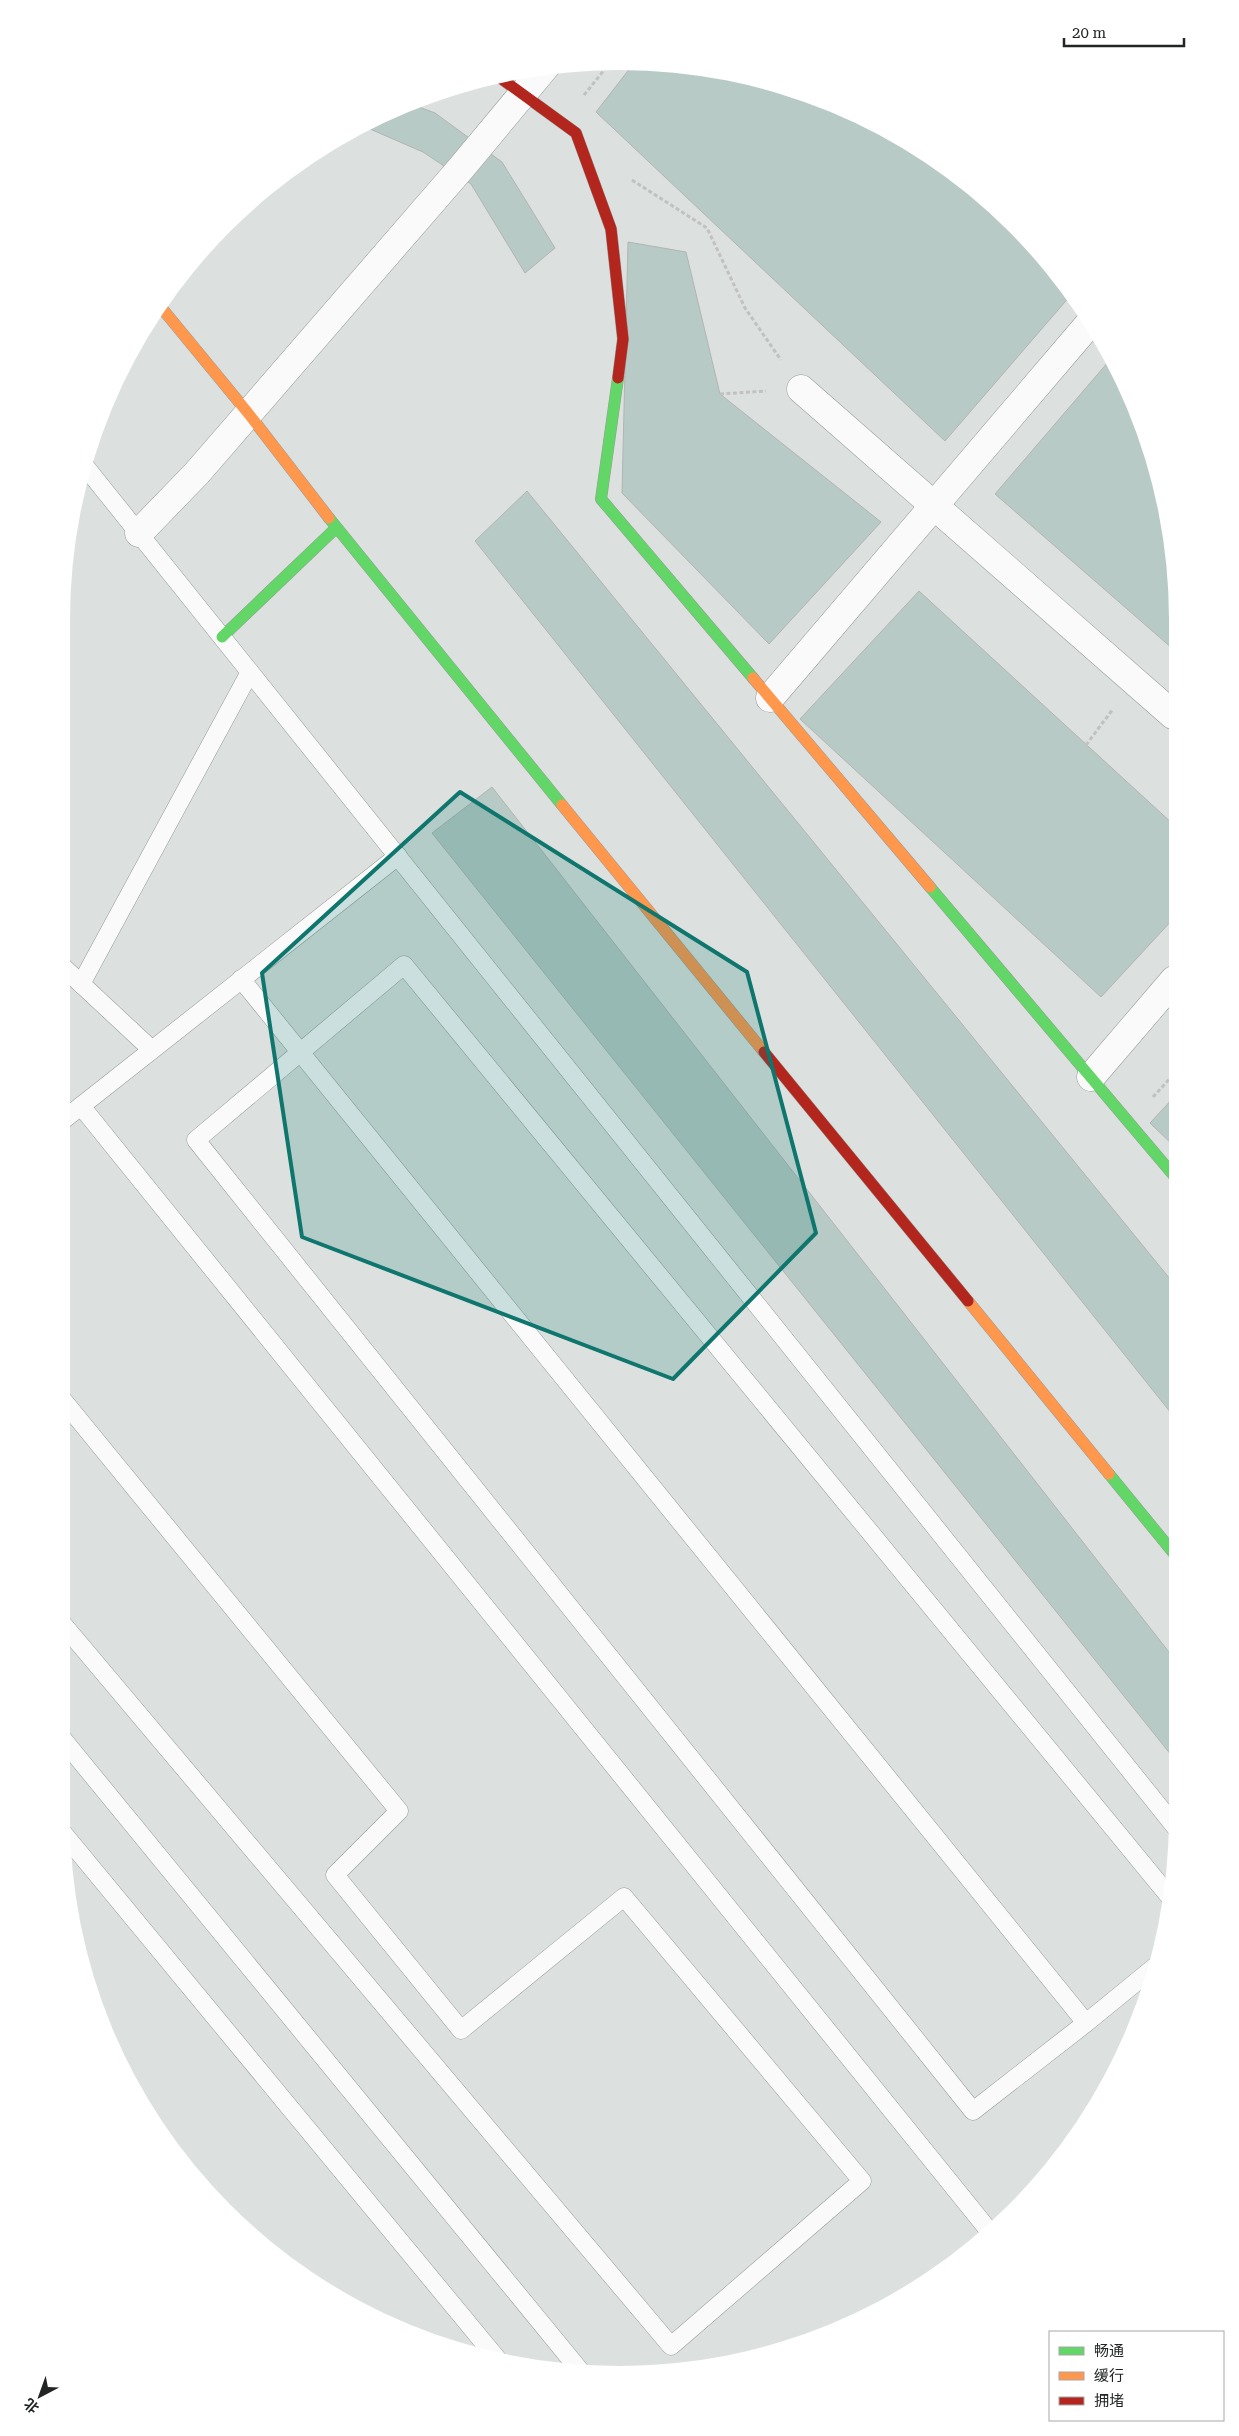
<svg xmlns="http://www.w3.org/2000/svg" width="1239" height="2436" viewBox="0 0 1239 2436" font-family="'Roboto Serif','Noto Sans SC',serif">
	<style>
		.building { fill: #b8cac6; stroke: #b1b4b3 }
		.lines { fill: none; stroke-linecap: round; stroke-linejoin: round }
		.lane-casing { stroke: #979b99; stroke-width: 19 }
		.street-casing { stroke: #979b99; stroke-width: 29 }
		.fast-casing { stroke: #979b99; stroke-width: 12 }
		.slow-casing { stroke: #979b99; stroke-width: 12 }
		.jam-casing { stroke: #979b99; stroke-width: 12 }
		.path { stroke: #c0c1c0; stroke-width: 3; stroke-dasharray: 4 2.5; stroke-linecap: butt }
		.lane { stroke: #fafafa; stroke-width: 18 }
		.street { stroke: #fafafa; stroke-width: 28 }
		.fast { stroke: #63d668; stroke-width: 11 }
		.slow { stroke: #ff974d; stroke-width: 11 }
		.jam { stroke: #b3261e; stroke-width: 11 }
		.marked { fill: #0f766e; fill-opacity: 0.2; stroke: #0f766e; stroke-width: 4; stroke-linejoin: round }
	</style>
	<rect width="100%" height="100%" fill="#dce1df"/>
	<g class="building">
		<polygon points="656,62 764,80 866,119 987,200 1063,280 1071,295 945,441 596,112 634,63"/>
		<polygon points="411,104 435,113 502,162 555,248 525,273 471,184 423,152 370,129 372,122"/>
		<polygon points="628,242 686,252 720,394 881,522 769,644 622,493"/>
		<polygon points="1109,361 1135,406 1173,547 1173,649 995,494"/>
		<polygon points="527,491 1175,1285 1175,1418 475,541"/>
		<polygon points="919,591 1174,825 1174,918 1101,997 800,719"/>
		<polygon points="492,787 1176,1661 1176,1761 432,833"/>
		<polygon points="1175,1096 1175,1147 1150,1123"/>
	</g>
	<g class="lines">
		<defs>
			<g id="lane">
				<polyline points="84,465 1177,1829"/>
				<polyline points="62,966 151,1049"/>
				<polyline points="241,979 1086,2023 1157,1965"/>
				<polyline points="81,984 250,672"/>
				<polyline points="81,1106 990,2232"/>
				<polyline points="62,1121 398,856"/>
				<polyline points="61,1622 671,2346 862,2181 624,1897 461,2030 335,1875 399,1811 62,1399"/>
				<polyline points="61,1737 582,2373"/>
				<polyline points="63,1833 499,2361"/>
				<polyline points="1086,2023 973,2111 196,1140 404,965 1169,1896"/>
			</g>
			<g id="street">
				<polyline points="801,389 1173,715"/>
				<polyline points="139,533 197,473 462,167 546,66"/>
				<polyline points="770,698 1088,325"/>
				<polyline points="1091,1077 1174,980"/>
			</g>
			<g id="fast">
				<polyline points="618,378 601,499 753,678"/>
				<polyline points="329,518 562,805"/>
				<polyline points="222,637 336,528"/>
				<polyline points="930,887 1175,1177"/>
				<polyline points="1109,1474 1176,1556"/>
			</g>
			<g id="slow">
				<polyline points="160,306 248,413 329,518"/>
				<polyline points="753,678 930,887"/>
				<polyline points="562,805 764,1052"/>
				<polyline points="968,1301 1109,1474"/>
			</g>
			<g id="jam">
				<polyline points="499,77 576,133 611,229 623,339 618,378"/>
				<polyline points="764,1052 968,1301"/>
			</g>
		</defs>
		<use href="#lane" class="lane-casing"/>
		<use href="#street" class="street-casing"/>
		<use href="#fast" class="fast-casing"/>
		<use href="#slow" class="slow-casing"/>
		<use href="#jam" class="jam-casing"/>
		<g class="path">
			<polyline points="584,95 609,64"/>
			<polyline points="632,180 707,228 745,308 781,360"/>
			<polyline points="720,394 766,391"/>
			<polyline points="1086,745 1113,709"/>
			<polyline points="1153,1097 1174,1074"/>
		</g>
		<use href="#lane" class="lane"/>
		<use href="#street" class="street"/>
		<use href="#fast" class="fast"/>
		<use href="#slow" class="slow"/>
		<use href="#jam" class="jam"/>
	</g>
	<path class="marked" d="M460,792L747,972L816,1233L673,1379L302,1237L262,973Z"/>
	<path d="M0 0H1239V2436H0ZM619 70H620A549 549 0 0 1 1169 619V1817A549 549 0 0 1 620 2366H619A549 549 0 0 1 70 1817V619A549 549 0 0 1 619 70Z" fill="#fff" fill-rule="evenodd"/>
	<rect x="1049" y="2331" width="175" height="90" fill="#ffffff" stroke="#a7a8a7"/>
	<rect x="1059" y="2347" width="25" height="8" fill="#63d668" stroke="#a7a8a7"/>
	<text x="1094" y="2356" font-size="15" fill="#222524">畅通</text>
	<rect x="1059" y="2372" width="25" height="8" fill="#ff974d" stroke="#a7a8a7"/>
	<text x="1094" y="2381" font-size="15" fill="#222524">缓行</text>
	<rect x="1059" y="2397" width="25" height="8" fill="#b3261e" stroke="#a7a8a7"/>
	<text x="1094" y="2406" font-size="15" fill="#222524">拥堵</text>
	<g transform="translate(40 2396) rotate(221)" stroke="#ffffff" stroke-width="4" paint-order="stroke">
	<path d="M0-4L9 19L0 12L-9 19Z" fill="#222524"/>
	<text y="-8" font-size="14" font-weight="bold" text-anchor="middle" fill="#222524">北</text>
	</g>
	<path d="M1064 38v8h120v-8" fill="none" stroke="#222524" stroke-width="2.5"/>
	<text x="1072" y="38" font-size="15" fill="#222524" stroke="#ffffff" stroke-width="4" paint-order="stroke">20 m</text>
</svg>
